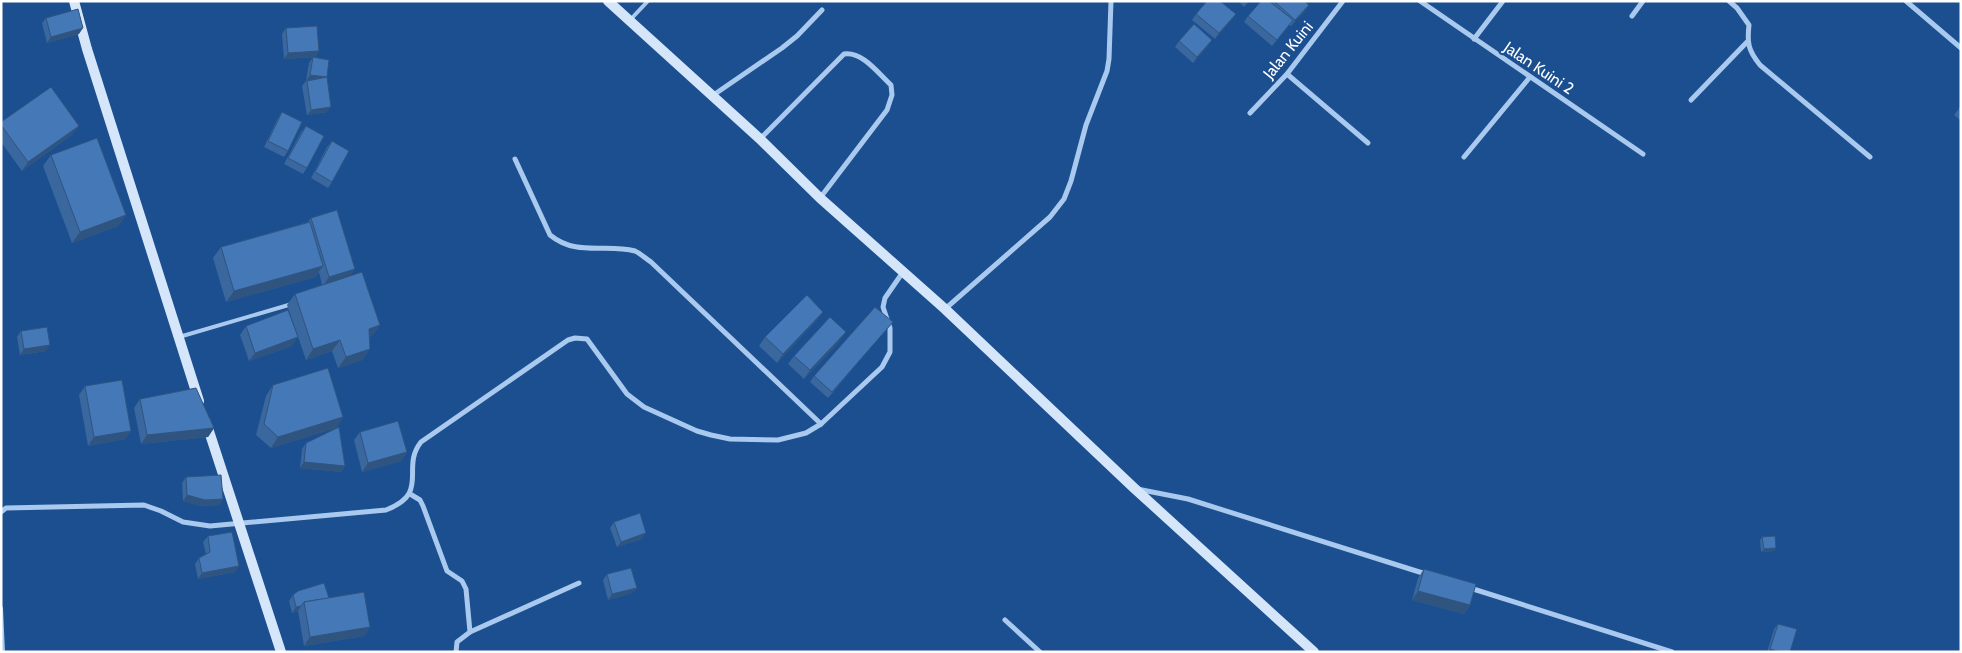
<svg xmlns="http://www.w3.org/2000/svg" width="1962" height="653" viewBox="0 0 1962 653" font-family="Cabin,sans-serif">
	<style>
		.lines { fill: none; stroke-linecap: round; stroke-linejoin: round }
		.lane { stroke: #a9c9ee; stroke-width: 4 }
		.street { stroke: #a9c9ee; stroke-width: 5 }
		.secondary { stroke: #d6e6fa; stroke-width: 10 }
		.wall { fill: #3a679d }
		.shaded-wall { fill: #305480 }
		.building { fill: #4478b7; stroke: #305480 }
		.labels { text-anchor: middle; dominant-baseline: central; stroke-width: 4.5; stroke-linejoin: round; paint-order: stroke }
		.street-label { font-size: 16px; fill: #fff; stroke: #1b4f8f }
	</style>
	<rect width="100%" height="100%" fill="#1b4f8f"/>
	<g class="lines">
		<g class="lane">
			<polyline points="631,19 648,1"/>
			<polyline points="179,337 292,304"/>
			<polyline points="1,608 3,652"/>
		</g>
		<g class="street">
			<polyline points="1420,1 1643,154"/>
			<path d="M1729,1L1737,8L1749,25C1747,43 1748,50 1760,65L1870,157"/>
			<polyline points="1906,1 1961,48"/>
			<polyline points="1632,16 1643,1"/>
			<polyline points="1474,39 1503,1"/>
			<polyline points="1287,74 1368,143"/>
			<polyline points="712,96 782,48 797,36 822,10"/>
			<polyline points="1691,100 1747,42"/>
			<polyline points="1250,113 1287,74 1343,1"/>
			<path d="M760,139L844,54C862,51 878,73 891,85L892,95L887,110L820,198"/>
			<polyline points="1464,157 1530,77"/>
			<path d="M515,159L550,235C577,257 605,243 635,251C640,253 646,259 651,262L821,424"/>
			<polyline points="945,309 1050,217 1064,199 1071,181 1086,125 1107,71 1109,59 1111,1"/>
			<polyline points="1137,489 1188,499 1429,575"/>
			<polyline points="410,494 420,500 423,506 447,571 462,581 466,589 470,632 457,642 456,652"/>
			<path d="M1,512L6,508L144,505L161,511L183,522L210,526L386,510C431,493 400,468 421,442L568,340L575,338L587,339L627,394L644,407L697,431L711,435L730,439L778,440L806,433L821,424L882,367L890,352V328L883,307L885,298L903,272"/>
			<polyline points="1470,588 1672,652"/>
			<polyline points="1005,620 1040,652"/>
			<polyline points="470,632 579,583"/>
		</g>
		<g class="secondary">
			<polyline points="74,1 87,49 199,401"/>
			<polyline points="608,1 760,139 820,198 945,309 1134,488 1314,652"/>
			<polyline points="206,422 281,652"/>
		</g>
	</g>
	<g class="wall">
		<polygon points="1238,1 1249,1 1244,7"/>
		<polygon points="1271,1 1304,1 1309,5 1305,11 1291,26 1289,25 1272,46 1244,22 1248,16"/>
		<polygon points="1196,14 1236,14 1215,39 1192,20"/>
		<polygon points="46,18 79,34 47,43 42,23"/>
		<polygon points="286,28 319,51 315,57 284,59 282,34"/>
		<polygon points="1179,41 1208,46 1193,63 1175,47"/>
		<polygon points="313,57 327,77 327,112 307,115 302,86 306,81 309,63"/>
		<polygon points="1961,106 1961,121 1954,115"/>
		<polygon points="282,112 288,151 284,157 264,147 278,118"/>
		<polygon points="1,122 73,134 22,171 1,142"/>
		<polygon points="306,126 307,168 303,174 284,164 301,132"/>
		<polygon points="332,141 332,182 328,188 311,178 327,147"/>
		<polygon points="51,155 126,215 118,226 72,243 43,166"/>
		<polygon points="311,218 350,276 380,325 372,336 369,337 370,349 362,360 338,368 332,351 306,360 287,305 295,294 322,285 319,272 315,277 226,302 213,258 221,247 308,222"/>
		<polygon points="823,312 817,320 777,363 759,346 765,337"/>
		<polygon points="893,322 888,327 828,398 810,382 814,376"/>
		<polygon points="246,326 292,346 249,361 240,335"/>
		<polygon points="21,331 46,351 20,355 17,337"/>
		<polygon points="840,341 804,379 788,364 794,356"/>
		<polygon points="273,385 343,417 336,428 271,448 256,435 266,396"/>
		<polygon points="85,386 131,431 125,439 88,446 79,395"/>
		<polygon points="140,399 214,428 208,437 141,444 134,408"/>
		<polygon points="360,432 407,452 401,461 362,472 354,440"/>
		<polygon points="306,443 345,466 341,472 300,468 302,449"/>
		<polygon points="186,477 223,499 219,505 201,506 183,501 182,483"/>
		<polygon points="614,522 642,539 617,547 610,528"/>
		<polygon points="208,536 239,566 235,572 198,579 195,564 199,558 206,554 203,542"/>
		<polygon points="1762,537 1776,548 1774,551 1761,552 1760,540"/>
		<polygon points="1424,569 1470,605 1464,614 1412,600 1418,578"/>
		<polygon points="607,574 637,588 632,593 608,600 603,580"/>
		<polygon points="293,595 329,598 370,627 364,636 304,646 298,611 292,613 289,601"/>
		<polygon points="1778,624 1790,652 1767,652 1774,629"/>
	</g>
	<g class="shaded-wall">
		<polygon points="1309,5 1305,11 1291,26 1295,20"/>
		<polygon points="1236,14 1232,20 1215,39 1219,33"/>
		<polygon points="83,28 79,34 47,43 51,37"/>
		<polygon points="1212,40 1208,46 1193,63 1197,57"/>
		<polygon points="319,51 315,57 284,59 288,53"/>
		<polygon points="310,75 327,77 306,81"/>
		<polygon points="331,107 327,112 307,115 311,110"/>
		<polygon points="79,126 73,134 22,171 28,162"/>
		<polygon points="126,215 118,226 72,243 80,232"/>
		<polygon points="323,266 315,277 226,302 234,291"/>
		<polygon points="355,269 349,278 323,286 329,277"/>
		<polygon points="823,312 817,320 777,363 783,354"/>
		<polygon points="380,325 372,336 361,340 369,329"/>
		<polygon points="846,332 840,341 804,379 810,370"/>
		<polygon points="298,337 292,346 249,361 255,353"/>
		<polygon points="340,340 332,351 306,360 313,349"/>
		<polygon points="50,345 46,351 20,355 24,349"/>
		<polygon points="370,349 362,360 338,368 346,357"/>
		<polygon points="343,417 336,428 271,448 278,437"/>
		<polygon points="214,428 208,437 141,444 147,435"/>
		<polygon points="131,431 125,439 88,446 94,437"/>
		<polygon points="407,452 401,461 362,472 368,463"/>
		<polygon points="304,462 345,466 341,472 300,468"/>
		<polygon points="187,495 223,499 219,505 201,506 183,501"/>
		<polygon points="646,533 642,539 617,547 621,542"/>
		<polygon points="1776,548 1774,551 1761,552 1764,549"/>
		<polygon points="239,566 235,572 198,579 202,573"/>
		<polygon points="637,588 632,593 608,600 612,594"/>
		<polygon points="1418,591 1470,605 1464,614 1412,600"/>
		<polygon points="301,606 298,611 292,613 296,607"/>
		<polygon points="370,627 364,636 304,646 310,637"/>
		<polygon points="1770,649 1780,652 1768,652"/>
	</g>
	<g class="building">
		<polygon points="1207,1 1220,1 1236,14 1219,33 1196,14"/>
		<polygon points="1261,1 1269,1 1293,20 1277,40 1248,16"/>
		<polygon points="1274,1 1304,1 1309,5 1295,20"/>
		<polygon points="78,9 83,28 51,37 46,18"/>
		<polygon points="1194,24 1212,40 1197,57 1179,41"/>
		<polygon points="317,26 319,51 288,53 286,28"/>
		<polygon points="313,57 329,60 327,77 331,107 311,110 307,81 327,77 310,75"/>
		<polygon points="51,87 79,126 28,162 1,125 1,122"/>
		<polygon points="1961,106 1961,112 1958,109"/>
		<polygon points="282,112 302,122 288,151 268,141"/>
		<polygon points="306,126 324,136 307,168 288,158"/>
		<polygon points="97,138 126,215 80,232 51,155"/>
		<polygon points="332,141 349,151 332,182 315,172"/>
		<polygon points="337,210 355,269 329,277 311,218"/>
		<polygon points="310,222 323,266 234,291 221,247"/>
		<polygon points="362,272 380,325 369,329 370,349 346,357 340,340 313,349 295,294"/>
		<polygon points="807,295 823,312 783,354 765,337"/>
		<polygon points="875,307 893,322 832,392 814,376"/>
		<polygon points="288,310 298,337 255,353 246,326"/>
		<polygon points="830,317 846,332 810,370 794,356"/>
		<polygon points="47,327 50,345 24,349 21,331"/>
		<polygon points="328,368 343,417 278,437 264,424 273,385"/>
		<polygon points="122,380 131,431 94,437 85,386"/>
		<polygon points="196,388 214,428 147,435 140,399"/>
		<polygon points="398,421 407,452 368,463 360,432"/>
		<polygon points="339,427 345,466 304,462 306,443"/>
		<polygon points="221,475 223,499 205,500 187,495 186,477"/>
		<polygon points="640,513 646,533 621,542 614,522"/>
		<polygon points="232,532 239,566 202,573 199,558 210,552 208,536"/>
		<polygon points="1775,536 1776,548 1764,549 1762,537"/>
		<polygon points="631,568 637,588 612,594 607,574"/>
		<polygon points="1424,569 1476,584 1470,605 1418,591"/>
		<polygon points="324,583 329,598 304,602 301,606 296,607 293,595 298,591"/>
		<polygon points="364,592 370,627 310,637 304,602"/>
		<polygon points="1778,624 1797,629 1790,652 1780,652 1770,649"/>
	</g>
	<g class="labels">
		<g class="street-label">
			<text transform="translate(1288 50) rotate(-51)">Jalan Kuini</text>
			<text transform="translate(1539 68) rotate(34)">Jalan Kuini 2</text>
		</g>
	</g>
	<rect width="1962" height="653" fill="none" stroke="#ffffff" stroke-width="5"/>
</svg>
